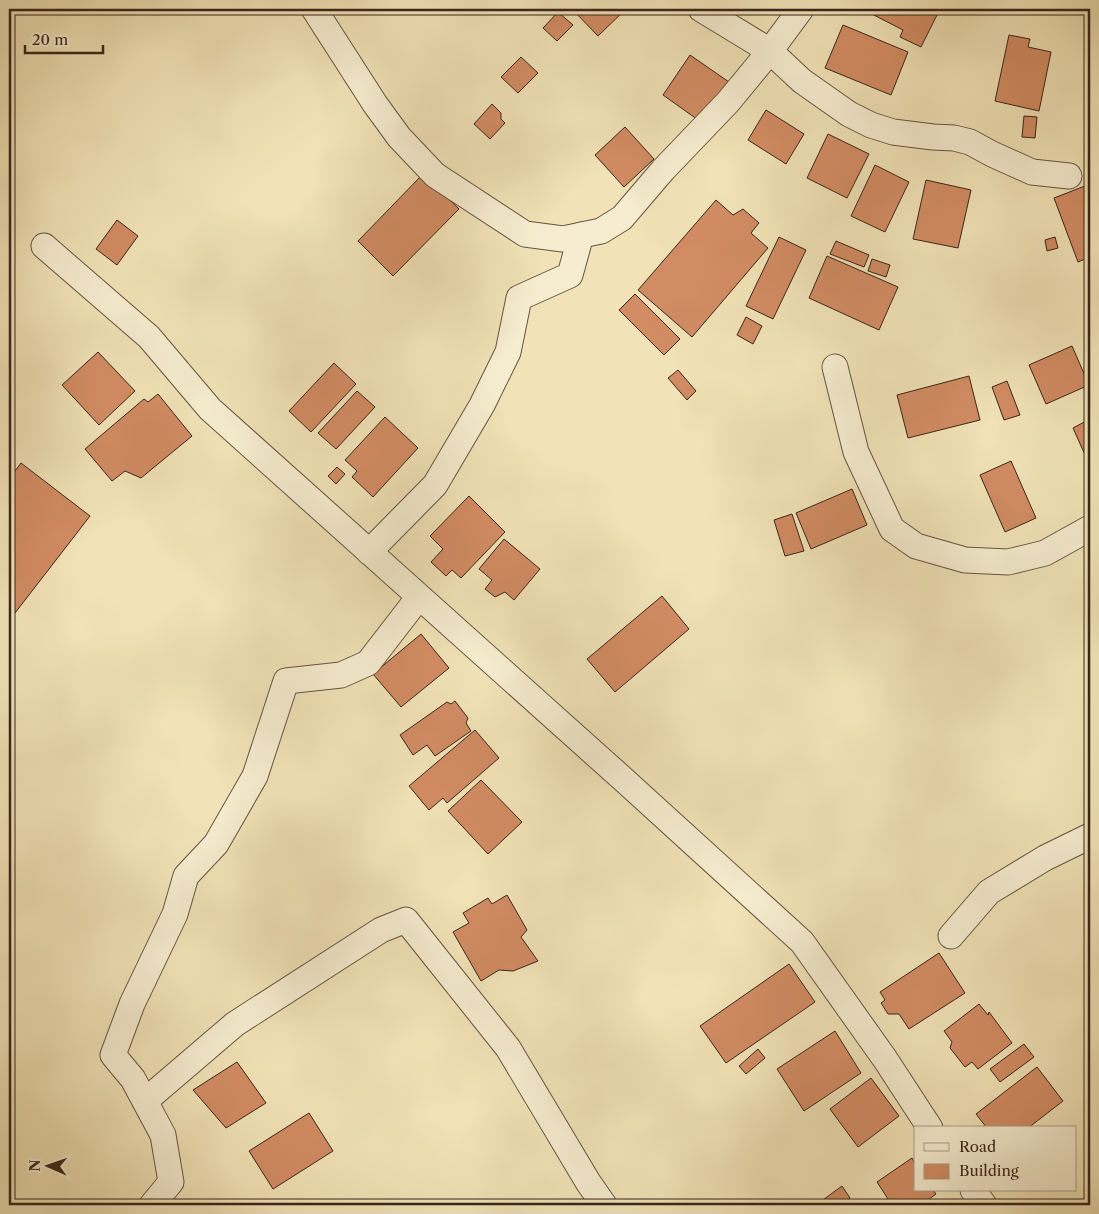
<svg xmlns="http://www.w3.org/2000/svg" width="1099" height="1214" viewBox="0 0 1099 1214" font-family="'Libre Caslon Text',serif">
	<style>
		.building { fill: #d28c63; stroke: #39251c }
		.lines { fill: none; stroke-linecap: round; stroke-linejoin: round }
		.street-casing { stroke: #675443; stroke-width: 27 }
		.street { stroke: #f6edd0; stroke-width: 25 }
	</style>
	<rect width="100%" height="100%" fill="#f1e3b7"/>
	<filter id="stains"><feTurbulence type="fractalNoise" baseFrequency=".004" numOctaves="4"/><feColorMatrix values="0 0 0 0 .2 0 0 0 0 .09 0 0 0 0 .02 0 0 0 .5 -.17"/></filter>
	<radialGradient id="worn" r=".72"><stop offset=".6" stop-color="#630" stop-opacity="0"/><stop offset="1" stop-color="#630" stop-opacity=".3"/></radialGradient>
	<g class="building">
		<polygon points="572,9 626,9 598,36"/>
		<polygon points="870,9 940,9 921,47 900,37 903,30 868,12"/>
		<polygon points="558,12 573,25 557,41 543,28"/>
		<polygon points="843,25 908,52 891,95 825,68"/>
		<polygon points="1009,35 1030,39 1028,47 1051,52 1039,111 995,101"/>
		<polygon points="690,55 729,82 701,122 663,95"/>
		<polygon points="521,57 538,73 518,93 501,77"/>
		<polygon points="492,104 501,113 501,119 505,123 490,139 474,124"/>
		<polygon points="766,110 804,134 786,164 748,140"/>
		<polygon points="1024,116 1037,117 1035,138 1022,137"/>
		<polygon points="625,127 654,159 624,187 595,155"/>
		<polygon points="828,134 869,154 847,198 807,178"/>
		<polygon points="875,165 909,182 885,232 851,216"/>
		<polygon points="423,174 459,209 393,276 358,241"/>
		<polygon points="926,180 971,190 958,248 913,239"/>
		<polygon points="1090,184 1090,257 1078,262 1054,198"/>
		<polygon points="716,200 733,215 743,209 759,223 751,233 768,248 692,337 638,290"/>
		<polygon points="117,220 138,236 117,265 96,249"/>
		<polygon points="779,237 806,250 773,319 746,306"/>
		<polygon points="1055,237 1058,248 1047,251 1045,240"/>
		<polygon points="836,241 869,255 864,267 830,254"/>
		<polygon points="827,256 898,287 879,330 809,298"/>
		<polygon points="872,259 890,265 886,277 868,271"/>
		<polygon points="635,294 680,339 664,355 619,310"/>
		<polygon points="746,317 762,326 753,344 737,335"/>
		<polygon points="1072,346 1089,385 1046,404 1029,365"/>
		<polygon points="98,352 135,391 99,425 62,385"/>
		<polygon points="334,363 356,384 311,432 289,411"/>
		<polygon points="678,370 696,391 687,400 668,378"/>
		<polygon points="969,376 980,420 908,438 897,395"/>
		<polygon points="1007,381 1020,415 1004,420 992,387"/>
		<polygon points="357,391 375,407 336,449 318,433"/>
		<polygon points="158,394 192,436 141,478 125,471 112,481 85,449 144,399 148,402"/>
		<polygon points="385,417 418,448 373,497 352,477 357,471 345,460"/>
		<polygon points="1090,419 1090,466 1073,428"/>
		<polygon points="1011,461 1036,518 1005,532 980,475"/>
		<polygon points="21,463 90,516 15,613 9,608 9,479"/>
		<polygon points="337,467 345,474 336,484 328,476"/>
		<polygon points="852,489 867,525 811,549 796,513"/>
		<polygon points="469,496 505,532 461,578 452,570 446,576 431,562 443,549 430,536"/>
		<polygon points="792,514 804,551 785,556 774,520"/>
		<polygon points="504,539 540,569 514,600 505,592 495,597 485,589 492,580 479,569"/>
		<polygon points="662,596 689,629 615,692 587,659"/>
		<polygon points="421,634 449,668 401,707 373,674"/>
		<polygon points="455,701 468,718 466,723 471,731 435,756 427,745 413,755 400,735 447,702 451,704"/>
		<polygon points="475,730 499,758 447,803 443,798 429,810 409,786"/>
		<polygon points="481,780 522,822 488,854 448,811"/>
		<polygon points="507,895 527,930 521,937 538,961 513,971 499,970 481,981 453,932 469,923 463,913 488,898 492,904"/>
		<polygon points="939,953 965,993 909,1029 899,1014 888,1014 881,1003 885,1000 880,992"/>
		<polygon points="789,964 815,1002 726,1063 700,1026"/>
		<polygon points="979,1004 988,1015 989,1012 1012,1043 978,1069 972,1062 965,1067 950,1048 952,1042 944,1031"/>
		<polygon points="835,1031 861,1073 804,1111 777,1069"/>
		<polygon points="1024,1044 1034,1057 1000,1082 990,1069"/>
		<polygon points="758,1049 765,1058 746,1074 739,1066"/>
		<polygon points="237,1062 266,1103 226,1128 193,1090"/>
		<polygon points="1037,1067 1063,1101 1028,1128 987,1128 976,1114"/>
		<polygon points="871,1078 899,1116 858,1147 830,1109"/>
		<polygon points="309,1113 333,1151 273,1189 249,1151"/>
		<polygon points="912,1158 915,1164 915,1190 933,1190 936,1194 921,1205 892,1205 877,1182"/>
		<polygon points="842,1186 850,1198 841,1205 816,1205"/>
	</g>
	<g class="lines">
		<defs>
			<g id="street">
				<polyline points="314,9 375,104 399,137 435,175 525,234 563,239 601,231 622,218 663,170 728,102 770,51 801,9"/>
				<polyline points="701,9 770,51 802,81 849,114 871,125 893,132 933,137 954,138 970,142 992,154 1032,172 1069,176"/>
				<polyline points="44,246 149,337 210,409 624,780 802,942 885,1059 930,1128"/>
				<polyline points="835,367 856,452 892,529 916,546 965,560 1008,562 1045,553 1090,528"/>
				<polyline points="369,552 435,485 482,405 508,352 519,298 570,275 581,235"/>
				<polyline points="951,936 989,892 1045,858 1090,836"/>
				<polyline points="145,1101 235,1024 381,930 406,920 508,1048 588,1182 604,1205"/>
				<polyline points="973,1190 984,1205"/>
				<polyline points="152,1205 171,1182 163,1135 133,1079 113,1055 132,1004 175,914 186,876 216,844 255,776 286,681 341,675 368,663 412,606"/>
			</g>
		</defs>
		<use href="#street" class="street-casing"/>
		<use href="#street" class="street"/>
	</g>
	<rect width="1099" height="1214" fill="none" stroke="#f1e3b7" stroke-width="30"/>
	<rect x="10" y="10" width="1079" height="1194" fill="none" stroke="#39251c" stroke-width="2.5"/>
	<rect x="15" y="15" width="1069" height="1184" fill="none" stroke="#39251c"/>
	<rect x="914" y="1126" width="162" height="65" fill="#f6edd0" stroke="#aa9d88"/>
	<rect x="924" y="1143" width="25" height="8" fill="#f6edd0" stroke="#aa9d88"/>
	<text x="959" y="1152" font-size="15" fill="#39251c">Road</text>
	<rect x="924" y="1164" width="25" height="15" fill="#d28c63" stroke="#aa9d88"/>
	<text x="959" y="1176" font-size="15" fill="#39251c">Building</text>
	<g transform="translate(48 1166) rotate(272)" stroke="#f6edd0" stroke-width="4" paint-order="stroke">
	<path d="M0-4L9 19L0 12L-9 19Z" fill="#39251c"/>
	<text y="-8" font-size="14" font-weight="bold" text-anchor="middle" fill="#39251c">N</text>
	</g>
	<path d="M25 45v8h78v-8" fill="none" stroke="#39251c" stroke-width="2.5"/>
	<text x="32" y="45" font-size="15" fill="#39251c" stroke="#f6edd0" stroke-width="4" paint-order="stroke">20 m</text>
	<rect width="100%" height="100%" filter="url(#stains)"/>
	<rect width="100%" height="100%" fill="url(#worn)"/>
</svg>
